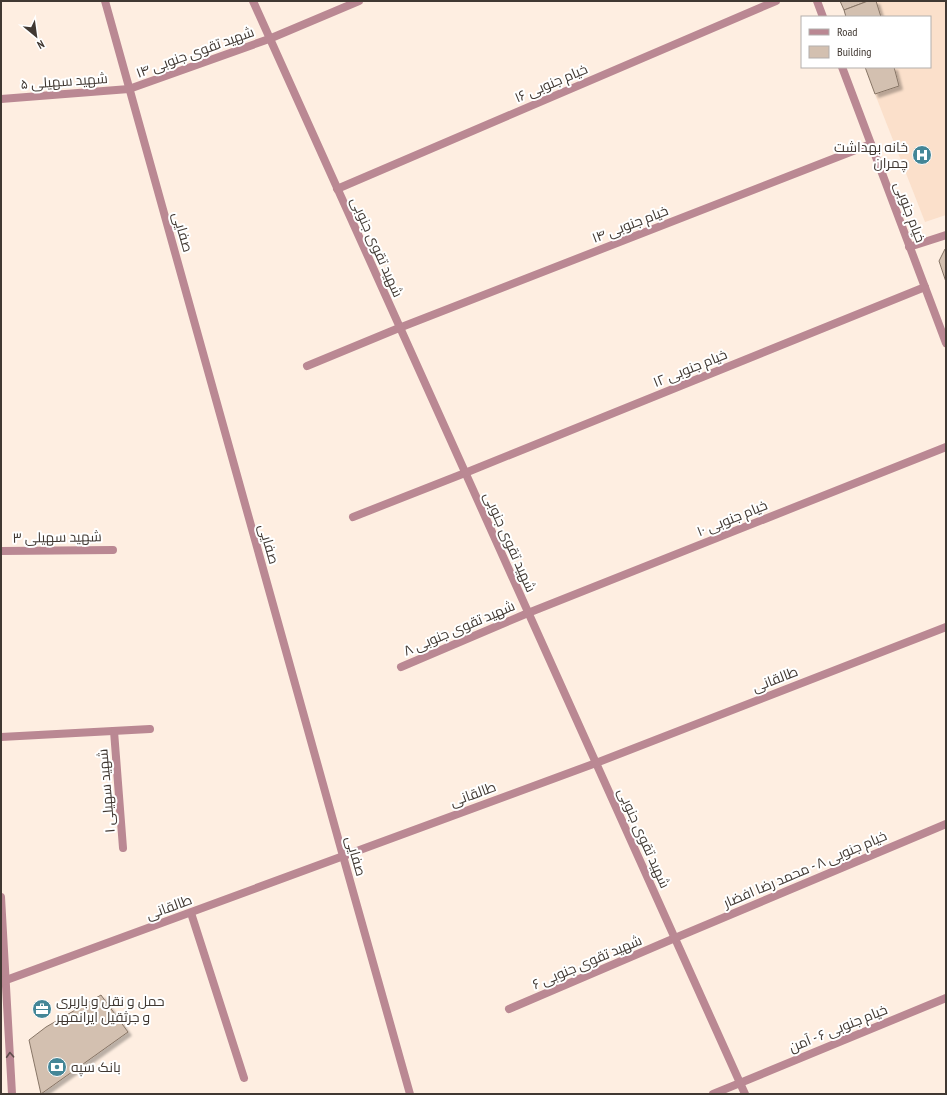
<svg xmlns="http://www.w3.org/2000/svg" width="947" height="1095" viewBox="0 0 947 1095" font-family="'PT Sans Narrow',Cairo,sans-serif">
	<style>
		.built { fill: #fbe0cb }
		.building { fill: #d3c0b0; stroke: #877566; filter: url(#shadow) }
		.lines { fill: none; stroke-linecap: round; stroke-linejoin: round }
		.service { stroke: #ba8893; stroke-width: 8 }
		.minor { stroke: #ba8893; stroke-width: 8 }
		.tertiary { stroke: #ba8893; stroke-width: 8 }
		.oneway { stroke: #5e4c4a }
		.labels { text-anchor: middle; dominant-baseline: central; stroke-width: 4; stroke-linejoin: round; paint-order: stroke }
		.street-label { font-size: 14px; fill: #403832; stroke: #fff }
		.poi-label { font-size: 14px; fill: #403832; stroke: #fff; text-anchor: start }
	</style>
	<defs>
		<filter id="shadow"><feDropShadow dx="3.5" dy="3.5" stdDeviation="1" flood-color="#0004"/></filter>
	</defs>
	<rect width="100%" height="100%" fill="#feeee1"/>
	<polygon class="built" points="876,1 946,1 946,215 925,222 875,94 899,86 894,67 930,67 930,17 881,17"/>
	<g class="building">
		<polygon points="840,1 868,1 844,10"/>
		<polygon points="868,1 876,1 881,17 846,17 844,10"/>
		<polygon points="865,67 894,67 899,86 875,94"/>
		<polygon points="945,249 946,249 946,282 939,261"/>
		<polygon points="101,995 128,1032 41,1094 29,1040 46,1027"/>
	</g>
	<g class="lines">
		<g class="service">
			<polyline points="307,366 399,328"/>
			<polyline points="353,517 465,473"/>
			<polyline points="401,667 528,613"/>
			<polyline points="509,1009 675,938"/>
			<polyline points="713,1094 740,1083"/>
		</g>
		<g class="minor">
			<polyline points="105,1 343,856 410,1094"/>
			<polyline points="253,1 745,1094"/>
			<polyline points="1,99 129,89 269,39 359,1"/>
			<polyline points="337,189 776,1"/>
			<polyline points="909,247 946,235"/>
			<polyline points="399,328 871,144"/>
			<polyline points="465,473 925,287"/>
			<polyline points="1,551 113,550"/>
			<polyline points="528,613 946,447"/>
			<polyline points="114,731 123,848"/>
			<polyline points="1,737 150,729"/>
			<polyline points="191,913 244,1078"/>
			<polyline points="675,938 946,824"/>
			<polyline points="740,1083 946,998"/>
		</g>
		<g class="tertiary">
			<polyline points="817,1 823,17"/>
			<polyline points="842,67 946,343"/>
			<polyline points="1,897 12,1094"/>
			<polyline points="1,982 596,763 946,627"/>
		</g>
	</g>
	<defs><path id="oneway-chevron" d="M-2-3.5L2.5 0L-2 3.5" fill="none" stroke-width="1.6" stroke-linecap="round" stroke-linejoin="round"/></defs>
	<use class="oneway" href="#oneway-chevron" transform="translate(10 1055) rotate(-93)"/>
	<defs>
		<symbol id="hospital-disc" viewBox="-11 -11 22 22"><circle r="9.5" fill="#448697" stroke="#fff"/><path d="M-5-5h3v3.5h4V-5h3V5h-3V1.5h-4V5h-3Z" fill="#fff"/></symbol>
		<symbol id="office-disc" viewBox="-11 -11 22 22"><circle r="9.5" fill="#448697" stroke="#fff"/><path d="M-6-3h4V-5.5h4V-3h4V5H-6ZM-1-4.5V-3h2v-1.5ZM-6 0V1H6V0Z" fill="#fff"/></symbol>
		<symbol id="bank-disc" viewBox="-11 -11 22 22"><circle r="9.5" fill="#448697" stroke="#fff"/><path d="M-6-4H6V4H-6ZM0-2.3a2.3 2.3 0 1 0 0 4.6a2.3 2.3 0 1 0 0-4.6Z" fill="#fff"/></symbol>
	</defs>
	<g fill-rule="evenodd">
		<use href="#hospital-disc" x="911" y="144" width="22" height="22"/>
		<use href="#office-disc" x="31" y="998" width="22" height="22"/>
		<use href="#bank-disc" x="46" y="1056" width="22" height="22"/>
	</g>
	<g class="labels">
		<g class="street-label">
			<text transform="translate(195 52) rotate(-20)">شهید تقوی جنوبی ۱۴</text>
			<text transform="translate(64 81) rotate(-4)">شهید سهیلی ۵</text>
			<text transform="translate(551 83) rotate(-23)">خیام جنوبی ۱۶</text>
			<text transform="translate(910 212) rotate(69)">خیام جنوبی</text>
			<text transform="translate(630 224) rotate(-21)">خیام جنوبی ۱۴</text>
			<text transform="translate(183 232) rotate(74)">صفایی</text>
			<text transform="translate(377 247) rotate(66)">شهید تقوی جنوبی</text>
			<text transform="translate(690 368) rotate(-22)">خیام جنوبی ۱۲</text>
			<text transform="translate(732 518) rotate(-22)">خیام جنوبی ۱۰</text>
			<text transform="translate(57 537) rotate(-1)">شهید سهیلی ۳</text>
			<text transform="translate(510 542) rotate(66)">شهید تقوی جنوبی</text>
			<text transform="translate(269 544) rotate(74)">صفایی</text>
			<text transform="translate(459 628) rotate(-23)">شهید تقوی جنوبی ۸</text>
			<text transform="translate(775 679) rotate(-21)">طالقانی</text>
			<text transform="translate(106 791) rotate(-95)">شهید سهیلی ۱</text>
			<text transform="translate(473 794) rotate(-20)">طالقانی</text>
			<text transform="translate(644 838) rotate(66)">شهید تقوی جنوبی</text>
			<text transform="translate(356 856) rotate(74)">صفایی</text>
			<text transform="translate(805 869) rotate(-23)">خیام جنوبی ۸ - محمد رضا افضار</text>
			<text transform="translate(169 907) rotate(-20)">طالقانی</text>
			<text transform="translate(587 962) rotate(-23)">شهید تقوی جنوبی ۶</text>
			<text transform="translate(838 1028) rotate(-22)">خیام جنوبی ۶ - آمن</text>
		</g>
		<g class="poi-label">
			<text x="908" y="147" text-anchor="end">خانه بهداشت<tspan x="908" dy="16">چمران</tspan></text>
			<text x="56" y="1001">حمل و نقل و باربری<tspan x="56" dy="16">و جرثقیل ایرانمهر</tspan></text>
			<text x="71" y="1067">بانک سپه</text>
		</g>
	</g>
	<rect width="947" height="1095" fill="none" stroke="#403832" stroke-width="4"/>
	<rect x="801" y="16" width="130" height="52" fill="#ffffff" stroke="#b3afad"/>
	<rect x="809" y="29" width="20" height="6" fill="#ba8893" stroke="#b3afad"/>
	<text x="837" y="36" font-size="12" fill="#403832">Road</text>
	<rect x="809" y="46" width="20" height="12" fill="#d3c0b0" stroke="#b3afad"/>
	<text x="837" y="56" font-size="12" fill="#403832">Building</text>
	<g transform="translate(36 36) rotate(151)" stroke="#ffffff" stroke-width="3" paint-order="stroke">
	<path d="M0-3L7 15L0 10L-7 15Z" fill="#403832"/>
	<text y="-6" font-size="11" font-weight="bold" text-anchor="middle" fill="#403832">N</text>
	</g>
</svg>
